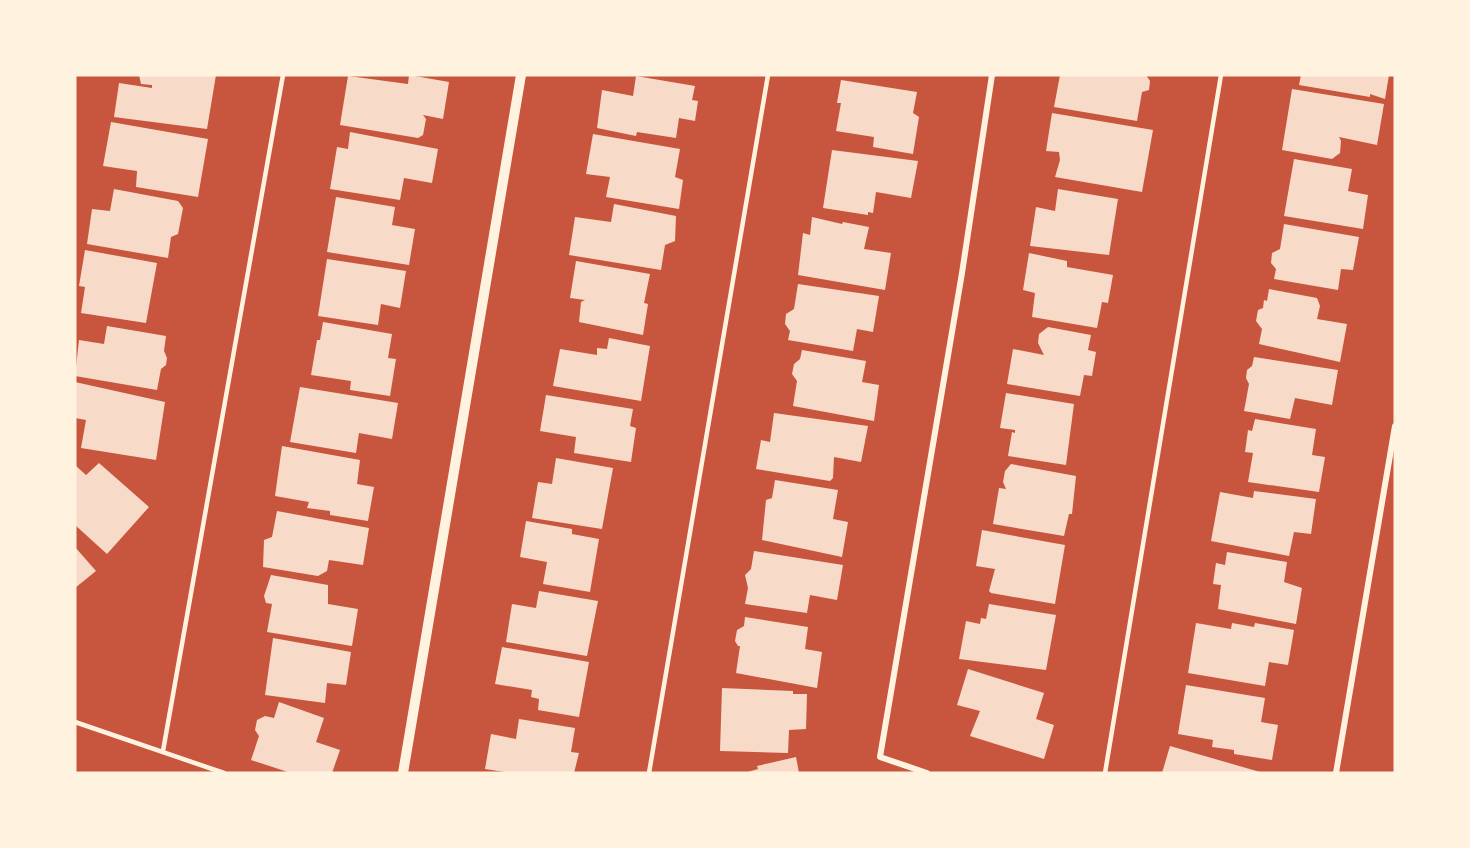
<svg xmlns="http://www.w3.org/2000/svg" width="1470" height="848" viewBox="0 0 1470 848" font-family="Rubik,sans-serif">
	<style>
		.building { fill: #f7dbc8 }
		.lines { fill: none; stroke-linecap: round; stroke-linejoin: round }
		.service { stroke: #fff3e0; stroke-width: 4.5 }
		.minor { stroke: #fff3e0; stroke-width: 6 }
		.tertiary { stroke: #fff3e0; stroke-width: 10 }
	</style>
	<rect width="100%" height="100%" fill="#c8553d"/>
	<g class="building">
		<polygon points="139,75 216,75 207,129 114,117 119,83 152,88 152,85 141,84"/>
		<polygon points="409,75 449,82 443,119 423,115 426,119 423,135 418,138 340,125 348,76 408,84"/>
		<polygon points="1060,75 1146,75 1150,81 1149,90 1142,92 1137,121 1054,107"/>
		<polygon points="1301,75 1389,75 1385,99 1370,94 1370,97 1299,85"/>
		<polygon points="636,76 695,86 692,100 698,101 695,121 679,118 676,138 637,132 636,136 597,128 602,90 633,96"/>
		<polygon points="841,80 917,92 913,113 919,117 913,154 873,147 874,137 836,131 841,103 837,103"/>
		<polygon points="1292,89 1384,104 1377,145 1339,137 1341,141 1340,153 1332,159 1282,150"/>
		<polygon points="1052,113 1153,130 1142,192 1055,177 1060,160 1059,152 1046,151"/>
		<polygon points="111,122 208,139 198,197 136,187 137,171 103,166"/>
		<polygon points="350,132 438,149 432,183 404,178 400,200 330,189 337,147 348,149"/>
		<polygon points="593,134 680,149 675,177 683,180 679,209 606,197 610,177 586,174"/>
		<polygon points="832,150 918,161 911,198 876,192 873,213 868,212 868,215 823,208"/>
		<polygon points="1294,159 1352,169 1348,191 1368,195 1363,229 1284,216"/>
		<polygon points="114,189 178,201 183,208 178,234 171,237 168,258 87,244 92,209 110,211"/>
		<polygon points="1058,189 1118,199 1109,255 1030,246 1036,207 1055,211"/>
		<polygon points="336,197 395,207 392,225 415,229 409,265 327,252"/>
		<polygon points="614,204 676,216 675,241 665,245 661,270 569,255 575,217 611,222"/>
		<polygon points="812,217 842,224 843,222 869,227 864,249 891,253 885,290 798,275 803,233 810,235"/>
		<polygon points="1284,224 1359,237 1353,270 1341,269 1338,290 1274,279 1276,269 1271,263 1272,253 1280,249"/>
		<polygon points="85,250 157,263 146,323 81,313 85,287 79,286"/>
		<polygon points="1029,253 1067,261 1067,267 1113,275 1108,303 1102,302 1097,328 1032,317 1035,293 1023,290"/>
		<polygon points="327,259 406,271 400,308 381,304 378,325 318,316"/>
		<polygon points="576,261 650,274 644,303 648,304 643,335 579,322 581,302 585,300 570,298"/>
		<polygon points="798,284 879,296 873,332 857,329 853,351 788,340 790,331 785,324 786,314 794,309"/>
		<polygon points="1269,289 1317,298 1320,306 1317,319 1347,324 1340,362 1259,344 1262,329 1256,321 1258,310 1263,308 1264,300 1267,301"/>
		<polygon points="323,322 392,334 388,358 396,359 390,396 350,390 351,381 311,375 317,340 320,340"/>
		<polygon points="107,326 166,336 164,351 167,358 166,365 161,369 157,390 75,376 79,340 104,344"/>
		<polygon points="1048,327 1091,335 1088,350 1096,352 1092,376 1084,375 1080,396 1007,384 1013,349 1044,355 1038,343 1039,334"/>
		<polygon points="609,338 650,346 641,401 553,386 560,349 597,355 597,348 607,349"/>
		<polygon points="802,350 866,361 862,382 879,385 874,421 793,406 797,381 792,374 794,364 800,359"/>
		<polygon points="1254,357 1338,370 1332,405 1295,398 1290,419 1244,411 1249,384 1246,378 1247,370 1252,366"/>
		<polygon points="75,382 165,402 156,460 81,448 86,420 75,418"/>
		<polygon points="300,387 398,403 392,439 359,433 356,453 290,442"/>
		<polygon points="1006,393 1074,404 1066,465 1008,456 1012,432 1015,433 1015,430 1000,428"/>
		<polygon points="546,395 633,409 630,426 636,428 631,462 574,453 576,437 540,431"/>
		<polygon points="774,413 868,426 861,462 834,457 833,478 830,481 756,469 761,440 770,442"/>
		<polygon points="1255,419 1316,429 1312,455 1325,457 1319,492 1248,482 1253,453 1245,452 1248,430 1252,431"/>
		<polygon points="282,446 360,460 357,484 374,487 368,521 330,515 330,511 307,508 309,502 275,496"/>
		<polygon points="556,458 613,468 602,529 532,518 538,482 552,484"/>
		<polygon points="99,463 149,507 107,554 75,525 75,465 86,475"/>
		<polygon points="1011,464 1076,476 1072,514 1069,514 1064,536 993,524 999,488 1006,489 1003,482 1005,471"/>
		<polygon points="775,480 838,490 833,519 848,522 842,557 762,540 766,500 772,498"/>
		<polygon points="1254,491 1316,499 1311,534 1294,532 1289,556 1211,541 1220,492 1253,498"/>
		<polygon points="277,511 369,528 363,565 329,560 327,571 318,576 263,567 264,540 272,537"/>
		<polygon points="526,521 572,529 572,534 599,539 590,592 543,584 547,562 520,557"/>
		<polygon points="982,530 1065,545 1055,604 991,593 989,591 995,569 976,566"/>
		<polygon points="75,547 96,571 75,588"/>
		<polygon points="754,551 843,565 837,600 810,595 807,613 745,604 748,588 745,575 751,569"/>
		<polygon points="1227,552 1287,562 1284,582 1302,588 1296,624 1218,609 1221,585 1213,584 1216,563 1225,565"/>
		<polygon points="271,575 328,585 328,604 358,609 352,646 267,632 272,604 266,603 264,596"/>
		<polygon points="539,591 598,601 587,656 506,642 512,604 536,608"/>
		<polygon points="989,604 1056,615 1046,670 959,659 966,621 980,624 981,618 986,619"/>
		<polygon points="745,617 808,627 805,649 822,652 817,688 736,673 740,646 738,646 735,641 737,630 744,626"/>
		<polygon points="1196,623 1231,629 1232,623 1254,627 1255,623 1294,630 1288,665 1269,662 1265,686 1188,673"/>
		<polygon points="273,638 351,652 346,685 327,683 325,703 265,695"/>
		<polygon points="502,647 589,662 579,717 538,710 539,699 531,697 532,690 495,684"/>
		<polygon points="968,669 1044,693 1036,719 1054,725 1044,759 970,736 980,711 957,705"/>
		<polygon points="1186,685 1265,698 1261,722 1278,725 1272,760 1234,754 1234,750 1212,747 1213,740 1178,734"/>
		<polygon points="722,688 793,691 793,694 807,694 806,729 789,730 788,753 720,751"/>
		<polygon points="279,702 324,718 316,742 340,750 332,773 291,773 251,760 259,736 255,730 257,720 265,716 274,718"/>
		<polygon points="519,719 575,728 571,752 579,753 574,773 512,773 485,769 491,734 516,739"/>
		<polygon points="1170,746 1260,772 1260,773 1162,773"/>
		<polygon points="796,757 799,773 744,773 758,769 757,766"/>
	</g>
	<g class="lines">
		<g class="service">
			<polyline points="75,722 224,773"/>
			<polyline points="163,751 283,75"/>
			<polyline points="649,773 768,75"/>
			<polyline points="1105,773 1221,75"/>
		</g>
		<g class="minor">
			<polyline points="927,773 880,757 962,273 992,75"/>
			<polyline points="1336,773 1395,426"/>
		</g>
		<polyline class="tertiary" points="403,773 521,75"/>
	</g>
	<rect width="1470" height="848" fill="none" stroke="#fff3e0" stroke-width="153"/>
</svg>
